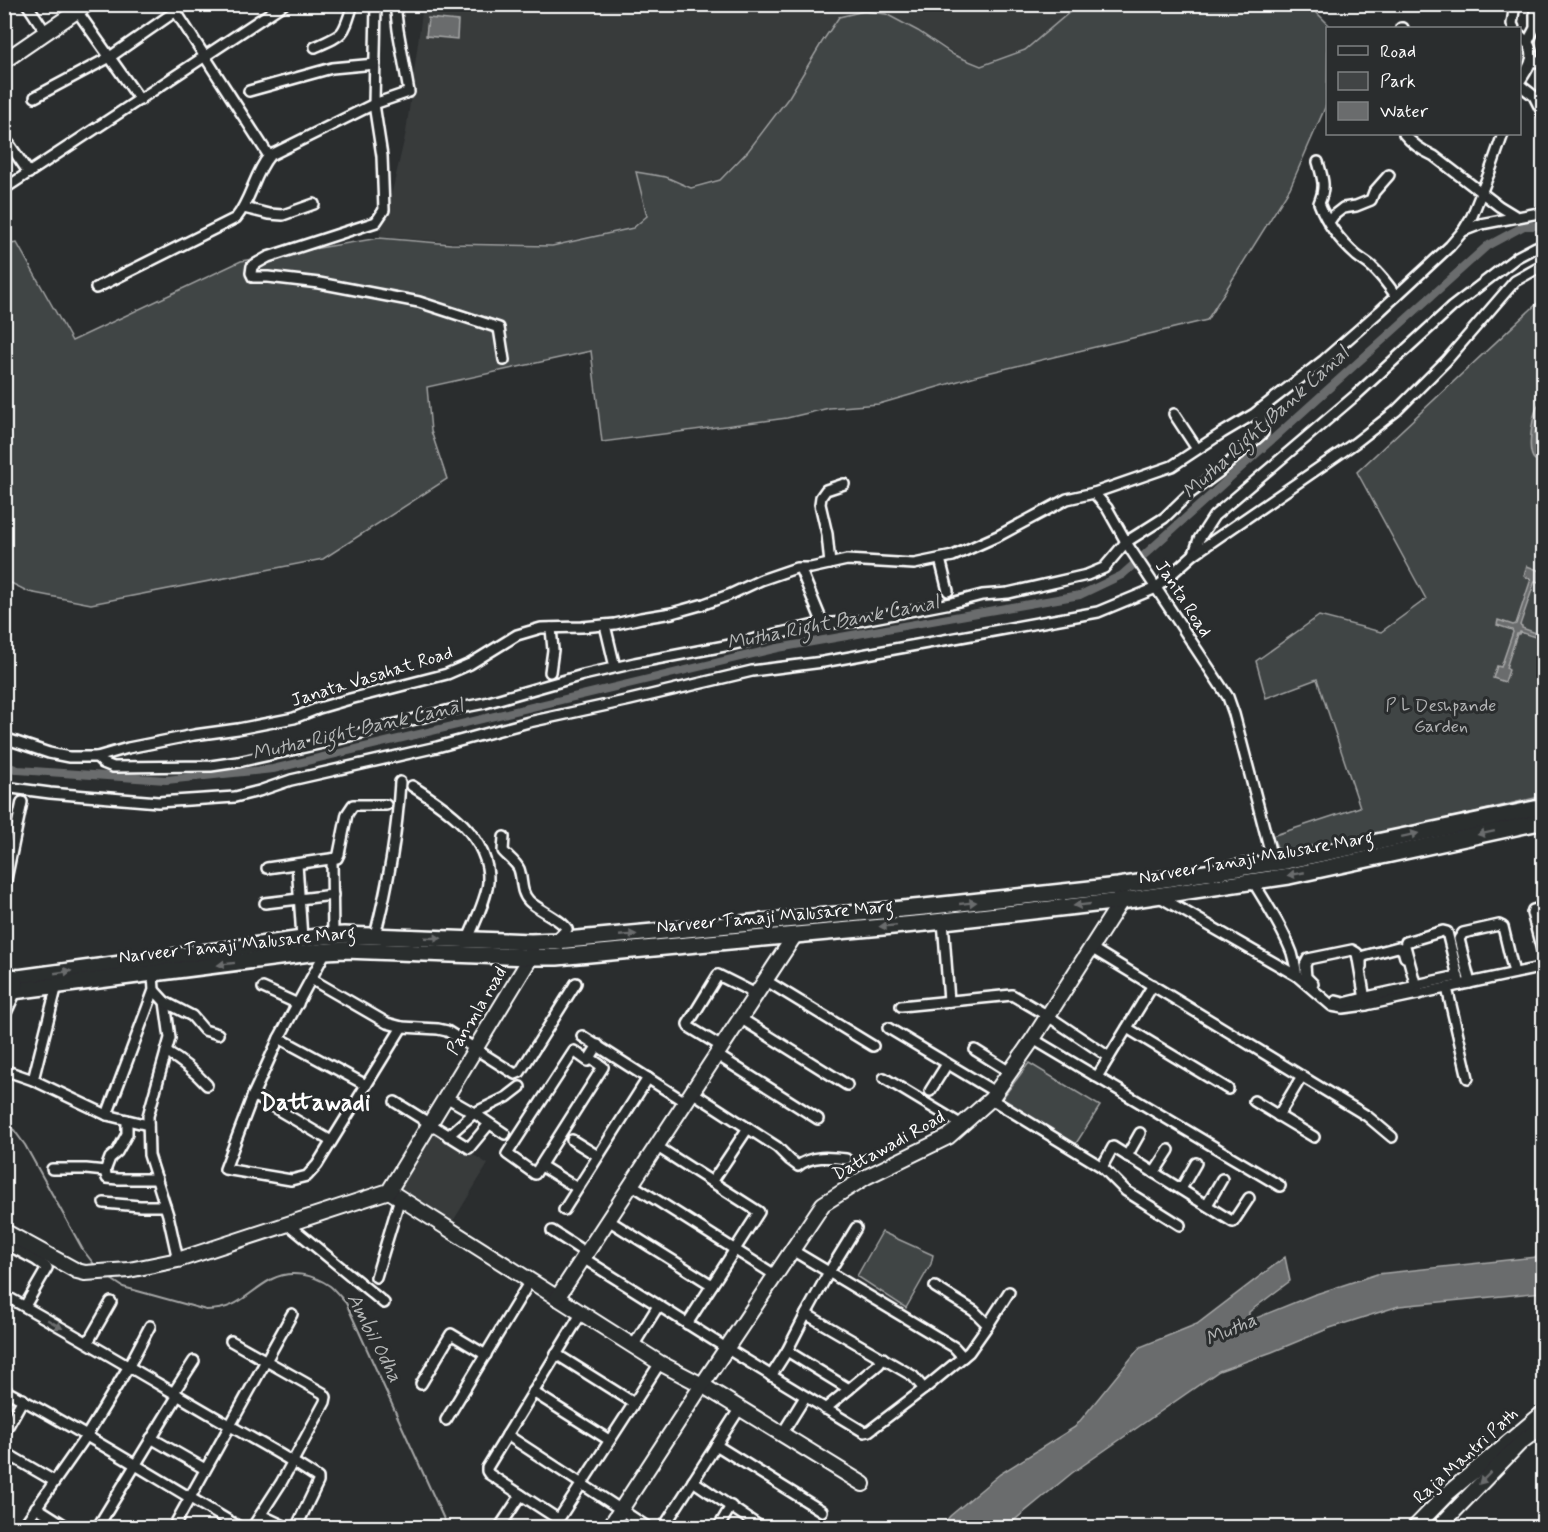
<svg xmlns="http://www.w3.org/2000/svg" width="1548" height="1532" viewBox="0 0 1548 1532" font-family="Mynerve,sans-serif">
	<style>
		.built { fill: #373a3b }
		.green { fill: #414445; stroke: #a0a2a2; stroke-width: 1.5 }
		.water { fill: #6a6c6d; stroke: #a6a7a7; stroke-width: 1.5 }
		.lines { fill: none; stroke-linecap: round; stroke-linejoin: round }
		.stream { stroke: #a6a7a7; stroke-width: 2 }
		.canal { stroke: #6a6c6d; stroke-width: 8 }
		.street-casing { stroke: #fff; stroke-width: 14 }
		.secondary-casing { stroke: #fff; stroke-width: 18 }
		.primary-casing { stroke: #fff; stroke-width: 20 }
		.street { stroke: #2a2d2e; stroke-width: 9 }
		.secondary { stroke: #2a2d2e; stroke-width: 14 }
		.primary { stroke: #2a2d2e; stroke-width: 15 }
		.oneway { fill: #6a6c6d }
		.labels { text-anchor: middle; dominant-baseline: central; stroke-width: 6; stroke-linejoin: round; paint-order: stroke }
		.street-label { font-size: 18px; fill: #fff; stroke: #2a2d2e }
		.park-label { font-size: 18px; fill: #b3b4b5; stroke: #2a2d2e }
		.water-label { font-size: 20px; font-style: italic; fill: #b4b6b6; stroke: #2a2d2e }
		.district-label { font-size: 24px; font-weight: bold; fill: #fff; stroke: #2a2d2e }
	</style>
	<rect width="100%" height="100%" fill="#2a2d2e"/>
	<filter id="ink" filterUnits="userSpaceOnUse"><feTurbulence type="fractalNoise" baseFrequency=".0167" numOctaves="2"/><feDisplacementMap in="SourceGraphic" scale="12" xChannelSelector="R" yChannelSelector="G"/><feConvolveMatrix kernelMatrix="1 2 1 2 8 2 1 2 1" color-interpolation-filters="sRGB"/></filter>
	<g filter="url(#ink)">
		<g class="built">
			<polygon points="423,5 1080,5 1071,10 1025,49 981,65 955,54 918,30 886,13 864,9 839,16 821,41 788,97 747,150 719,179 691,186 666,176 635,171 646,216 632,227 551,245 451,242 379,237 389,205 406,132"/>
			<polygon points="435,1131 488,1164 452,1223 398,1190"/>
		</g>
		<g class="green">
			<polygon points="1083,5 1311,5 1310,6 1332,28 1328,28 1327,103 1290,188 1207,320 979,375 879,404 829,408 787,418 602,442 591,351 427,387 431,431 447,479 323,559 91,604 29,592 5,580 4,245 17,243 72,341 241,261 379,238 451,244 552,246 633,228 647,216 636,172 666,177 691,188 720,180 748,151 789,97 822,42 839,17 864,11 886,14 918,31 954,55 981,66 1025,50 1071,11"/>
			<polygon points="1543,298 1543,796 1282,858 1272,836 1360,807 1317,679 1266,698 1256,661 1319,616 1381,632 1426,599 1357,472"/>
			<polygon points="1029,1063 1100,1106 1075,1145 1001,1100"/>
			<polygon points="882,1232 933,1255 931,1264 906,1308 857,1276"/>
		</g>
		<g class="water">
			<polygon points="428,18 458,21 457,39 426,36"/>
			<path d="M1543,401V426H1539L1535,433L1538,439L1543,437V462C1540,462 1537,462 1534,459C1526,450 1533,411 1540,402Z"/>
			<polygon points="1527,566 1543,572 1542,583 1535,581 1520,625 1522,626 1522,628 1536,633 1535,637 1520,632 1519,634 1517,634 1506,668 1509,670 1505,682 1493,678 1497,666 1501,667 1513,632 1512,630 1497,625 1498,620 1513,625 1516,624 1531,579 1524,576"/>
			<polygon points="1285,1257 1290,1281 1249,1312 1249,1321 1313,1295 1377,1274 1536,1257 1543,1257 1543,1292 1399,1306 1330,1328 1272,1352 1219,1371 1072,1473 1006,1527 941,1527 950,1516 1000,1474 1075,1427 1140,1347 1197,1324"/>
		</g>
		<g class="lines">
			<g class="stream">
				<polyline points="4,1126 14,1130 25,1145 83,1250 97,1268"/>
				<path d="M108,1277L123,1287L206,1310C239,1310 246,1293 272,1279C291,1269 314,1275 330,1286C336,1291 341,1298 346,1303L448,1528"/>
			</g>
			<polyline class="canal" points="4,765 18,770 166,780 273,769 778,648 1080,595 1122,575 1487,246 1524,226 1544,226"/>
			<defs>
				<g id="street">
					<polyline points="27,4 46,33"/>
					<polyline points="171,4 269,156"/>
					<polyline points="376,4 374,104 409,92 398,30 395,4"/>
					<polyline points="77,11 140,100"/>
					<polyline points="1401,28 1403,28"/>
					<polyline points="1514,28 1512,24 1515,4"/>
					<path d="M1520,35C1523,39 1529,43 1530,47C1536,59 1526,71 1520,81"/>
					<polyline points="1527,43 1535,28 1535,4"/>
					<path d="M315,47C345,34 343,36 353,4"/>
					<polyline points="1531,61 1544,63"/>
					<polyline points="1520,85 1534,96 1544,116"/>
					<polyline points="249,91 332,68 375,64"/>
					<polyline points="35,97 110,57 186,4"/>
					<path d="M1404,134C1412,144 1423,151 1434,156L1499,206L1517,217"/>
					<polyline points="9,144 29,173"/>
					<path d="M1318,162C1323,179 1326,187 1319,203C1327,224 1341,242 1357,256C1362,260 1368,263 1372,267C1382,276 1389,286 1396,296"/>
					<polyline points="4,189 284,4"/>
					<polyline points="244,208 269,214 283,215 314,204"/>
					<polyline points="1329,222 1334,215 1343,208 1356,206 1371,200 1374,192 1389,175"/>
					<polyline points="1463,231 1481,224 1544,212"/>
					<path d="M96,288L236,218C251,200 254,174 269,156L374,104L382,156L384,210L376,222L268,257L252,266L251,273L253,277H268L319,283L419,302L499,328L504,360"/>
					<polyline points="1174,414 1197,449"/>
					<polyline points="1094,493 1107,508 1129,547 1228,697 1234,714 1273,862"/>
					<polyline points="1194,554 1199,539 1214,516 1356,395 1452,307 1517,257 1536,247 1544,246"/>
					<polyline points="940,559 948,591"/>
					<polyline points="830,564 827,534 820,504 821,497 826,490 844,484"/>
					<polyline points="800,568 823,624"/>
					<polyline points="605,625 615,667"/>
					<polyline points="550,672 553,650 551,628"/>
					<polyline points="4,738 49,753 69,757 97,757 128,748 194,735 238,729 294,718 319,708 350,699 447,674 470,664 517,635 541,628 582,627 615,624 641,618 672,613 704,604 729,595 761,580 796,568 811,568 847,560 914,564 953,556 1000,535 1067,499 1094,493 1172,466 1222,433 1254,414 1324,360 1380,311 1450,246 1463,231 1472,216 1490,171 1503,134"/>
					<polyline points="97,757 103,763 113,767 211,766 238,762 323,743 450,710 485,703 583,675 635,663 730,645 819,624 858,621 951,603 982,595 1008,593 1087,575 1104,568 1126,542 1164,518 1189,494 1219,472 1263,433 1260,409"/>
					<path d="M412,786C445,807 490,836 488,882C487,898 474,924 468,939"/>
					<polyline points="4,787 50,793 158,802 235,797 259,791 291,780 437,747 529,722 630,700 752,671 823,662 1098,612 1156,588 1194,554 1355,443 1396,411 1446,361 1515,281 1538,268 1544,267"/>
					<path d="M504,837L503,851C508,857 516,862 519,869C523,880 520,892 529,901C538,910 561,919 567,929L557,939"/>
					<polyline points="332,860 333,935"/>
					<polyline points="297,864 302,938"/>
					<polyline points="267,868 337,858 339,854 347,814 353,805 386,805"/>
					<path d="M1252,880C1266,903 1282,927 1292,953C1294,960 1296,969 1297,976"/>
					<polyline points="4,889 22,802"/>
					<polyline points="1158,896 1297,976 1332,1006 1343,1008 1366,1005 1544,967"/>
					<polyline points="265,903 333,895"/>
					<polyline points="1544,907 1533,910 1532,913 1544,958"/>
					<polyline points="943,921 949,1001"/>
					<path d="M375,935C388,886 397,833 400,782"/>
					<polyline points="1091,948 1367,1116 1392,1137"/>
					<polyline points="326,951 279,1038 253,1095 225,1169 291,1180 307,1176 317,1165 402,1027"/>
					<polyline points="1361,967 1361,959 1364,956 1398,947 1403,950 1405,957"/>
					<polyline points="311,979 387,1023 402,1027 438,1029 447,1031 515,1074 520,1072 576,983"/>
					<polyline points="765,980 873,1046"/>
					<polyline points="1470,983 1459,939 1463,933 1499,925 1503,927 1514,973"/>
					<polyline points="1313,984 1306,977 1305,965 1308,959 1352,950 1357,953 1366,1005"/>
					<polyline points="1416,985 1458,976"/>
					<polyline points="263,988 298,1004"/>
					<polyline points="1447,988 1468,1078"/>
					<polyline points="154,990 165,1002 170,1038 148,1116 149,1155 168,1215 178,1260"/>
					<polyline points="1418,994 1405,946 1406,942 1443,931 1447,932 1460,985"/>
					<polyline points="1367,997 1412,987"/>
					<polyline points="1336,1001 1344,1003 1364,998"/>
					<polyline points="165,1002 192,1016 204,1030 218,1034"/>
					<polyline points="901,1006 1012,995 1048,1016 1109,1057"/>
					<polyline points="740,1018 847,1085"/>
					<polyline points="888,1028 995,1092"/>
					<polyline points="1127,1028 1228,1089"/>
					<polyline points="582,1036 685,1102"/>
					<polyline points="279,1038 366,1085"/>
					<polyline points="1033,1039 1280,1186"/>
					<polyline points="722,1047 689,1027 688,1024 718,975 750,991 751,995 754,997"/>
					<polyline points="975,1050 1010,1072"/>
					<path d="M166,1052C182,1061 195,1072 207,1085"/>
					<polyline points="717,1055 818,1119"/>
					<polyline points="590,1058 603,1067 535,1174 507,1154 574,1051 588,1061 598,1045"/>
					<polyline points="4,1070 33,1080 107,1115 148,1125"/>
					<polyline points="1097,1077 1153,985"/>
					<polyline points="884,1078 962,1125"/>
					<polyline points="33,1080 57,985"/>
					<polyline points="930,1091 947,1064"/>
					<path d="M692,1092L777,1147L790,1160L798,1166C812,1155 829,1157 846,1159"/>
					<polyline points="253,1095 331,1141"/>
					<polyline points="446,1097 474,1113 448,1136"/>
					<polyline points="991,1099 1102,1167 1126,1191 1180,1225"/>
					<polyline points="1254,1101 1314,1137"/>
					<polyline points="395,1102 469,1148 489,1124"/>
					<polyline points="107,1115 154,990 153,973"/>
					<polyline points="1278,1116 1302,1076"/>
					<polyline points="505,1134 474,1113 507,1097 520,1087"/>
					<polyline points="572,1140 598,1156"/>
					<polyline points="656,1146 759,1212 687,1324"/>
					<polyline points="1127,1156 1140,1133"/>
					<polyline points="543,1167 577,1188"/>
					<polyline points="1102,1167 1113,1147 1233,1222 1249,1198"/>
					<polyline points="52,1169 86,1169 105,1171 110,1158 117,1152 127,1134 127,1120"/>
					<polyline points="105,1171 107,1178 118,1179 157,1179"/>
					<polyline points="1154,1173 1169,1150"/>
					<polyline points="712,1182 748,1128"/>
					<polyline points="631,1184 775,1275"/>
					<polyline points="1181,1189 1196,1163"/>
					<polyline points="104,1203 140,1206 165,1206"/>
					<polyline points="1207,1205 1222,1179"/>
					<polyline points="564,1210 648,1078"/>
					<polyline points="608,1220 712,1285"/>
					<polyline points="288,1224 384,1303"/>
					<polyline points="552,1231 586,1253"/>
					<polyline points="4,1246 6,1244 36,1260 47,1268 25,1306"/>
					<polyline points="792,1250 954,1347 963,1357"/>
					<polyline points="583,1258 726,1348 864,1432 869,1431 924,1389 969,1352 988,1325 974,1311 935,1287"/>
					<polyline points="376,1277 400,1198"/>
					<path d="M4,1295C79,1337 153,1381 227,1424C258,1442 289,1458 318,1478V1482L296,1528"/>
					<polyline points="806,1314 829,1272 856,1228"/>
					<polyline points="988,1325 1009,1292"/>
					<polyline points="231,1341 323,1393 326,1397 325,1402 281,1483 252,1528"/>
					<polyline points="88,1342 111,1302"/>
					<polyline points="633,1346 658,1306"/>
					<polyline points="787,1351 849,1389"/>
					<polyline points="556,1354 634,1403"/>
					<polyline points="771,1376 787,1351 806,1314 913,1376 924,1389"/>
					<polyline points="421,1384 451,1334 486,1355"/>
					<path d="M4,1390C85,1432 162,1482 241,1528"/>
					<polyline points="174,1392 194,1361"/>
					<polyline points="533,1392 609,1440"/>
					<polyline points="825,1409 879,1364 883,1358"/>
					<polyline points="446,1420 530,1281"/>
					<polyline points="4,1433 23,1399"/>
					<polyline points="782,1434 805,1397"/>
					<polyline points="507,1435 649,1528"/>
					<polyline points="151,1438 205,1469"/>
					<polyline points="716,1445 822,1511"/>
					<polyline points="4,1452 54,1481"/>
					<polyline points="693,1481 762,1528"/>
					<polyline points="36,1507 69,1528"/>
					<polyline points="261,1515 289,1528"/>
					<polyline points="558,1519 489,1474 487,1471 487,1468 581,1314"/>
					<polyline points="22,1528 87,1435 129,1366 150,1326"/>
					<polyline points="97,1528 178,1395"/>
					<polyline points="173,1528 292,1314"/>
					<polyline points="499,1528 521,1495"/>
					<polyline points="553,1528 660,1363"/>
					<polyline points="663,1528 740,1408"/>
					<polyline points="718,1528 731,1506"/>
				</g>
				<g id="secondary">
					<polyline points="4,61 87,4"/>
					<polyline points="389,1191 660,1363 702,1385 863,1484"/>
					<polyline points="4,1231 77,1271 85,1273 129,1270 178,1260 389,1191 531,957 531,947"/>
					<polyline points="557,1298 795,935"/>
					<polyline points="609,1528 702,1385 823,1204 866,1177 948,1137 991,1099 1033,1039 1121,901 1120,894"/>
					<polyline points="1414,1528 1447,1494 1544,1412"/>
					<polyline points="1438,1528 1521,1442 1544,1425"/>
				</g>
				<g id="primary">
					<polyline points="4,976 18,978 325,936 344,935 531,942 556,941 924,907 1118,886 1286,861 1544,807"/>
					<polyline points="4,989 13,991 326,951 344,950 531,957 557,957 926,923 1121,901 1289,876 1544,821"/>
					<polyline points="4,1010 16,984"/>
				</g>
			</defs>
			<use href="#street" class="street-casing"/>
			<use href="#secondary" class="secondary-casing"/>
			<use href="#primary" class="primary-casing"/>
			<use href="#street" class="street"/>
			<use href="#secondary" class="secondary"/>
			<use href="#primary" class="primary"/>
		</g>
		<defs><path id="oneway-solid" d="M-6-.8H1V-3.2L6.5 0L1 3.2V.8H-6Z" transform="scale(1.5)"/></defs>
		<g class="oneway">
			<use href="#oneway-solid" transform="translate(1486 833) rotate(168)"/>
			<use href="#oneway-solid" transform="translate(1410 835) rotate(-12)"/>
			<use href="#oneway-solid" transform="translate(1296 874) rotate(169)"/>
			<use href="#oneway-solid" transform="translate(968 903) rotate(-6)"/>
			<use href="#oneway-solid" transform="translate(1082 905) rotate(174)"/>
			<use href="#oneway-solid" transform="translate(888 926) rotate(175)"/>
			<use href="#oneway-solid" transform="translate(628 935) rotate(-5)"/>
			<use href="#oneway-solid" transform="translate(433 938) rotate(2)"/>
			<use href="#oneway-solid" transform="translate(226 964) rotate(173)"/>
			<use href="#oneway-solid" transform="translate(63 972) rotate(-8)"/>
			<use href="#oneway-solid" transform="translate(55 1324) rotate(30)"/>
			<use href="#oneway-solid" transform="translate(1485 1478) rotate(135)"/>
		</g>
	</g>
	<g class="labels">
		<g class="street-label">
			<text transform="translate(1183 599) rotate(57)">Janta Road</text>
			<text transform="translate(372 677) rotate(-17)">Janata Vasahat Road</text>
			<text transform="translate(1256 858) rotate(-10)">Narveer Tanaji Malusare Marg</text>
			<text transform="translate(775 917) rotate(-5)">Narveer Tanaji Malusare Marg</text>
			<text transform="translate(237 945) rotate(-6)">Narveer Tanaji Malusare Marg</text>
			<text transform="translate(477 1011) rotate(-59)">Panmla road</text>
			<text transform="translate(889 1146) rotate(-29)">Dattawadi Road</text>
			<text transform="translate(1466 1456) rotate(-42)">Raja Mantri Path</text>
		</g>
		<g class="park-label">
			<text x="1441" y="706">P L Deshpande<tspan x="1441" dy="21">Garden</tspan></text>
		</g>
		<g class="water-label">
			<text transform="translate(1266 423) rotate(-42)">Mutha Right Bank Canal</text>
			<text transform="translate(833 623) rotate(-11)">Mutha Right Bank Canal</text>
			<text transform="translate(358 730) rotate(-13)">Mutha Right Bank Canal</text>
			<text transform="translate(1231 1330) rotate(-24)">Mutha</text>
			<text transform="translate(374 1338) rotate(63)">Ambil Odha</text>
		</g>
		<g class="district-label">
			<text x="315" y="1103">Dattawadi</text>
		</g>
	</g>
	<rect width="1548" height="1532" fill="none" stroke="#2a2d2e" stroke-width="24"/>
	<rect x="12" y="12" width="1524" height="1508" fill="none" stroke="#fff" stroke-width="2" filter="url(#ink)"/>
	<rect x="1326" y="27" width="195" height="108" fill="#2a2d2e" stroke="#7f8182" stroke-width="1.5"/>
	<rect x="1338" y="46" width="30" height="9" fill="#2a2d2e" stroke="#7f8182" stroke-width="1.5"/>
	<text x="1380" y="57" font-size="18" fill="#ffffff">Road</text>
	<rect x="1338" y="72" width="30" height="18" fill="#414445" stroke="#7f8182" stroke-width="1.5"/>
	<text x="1380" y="87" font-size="18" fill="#ffffff">Park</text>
	<rect x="1338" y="102" width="30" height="18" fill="#6a6c6d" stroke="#7f8182" stroke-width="1.5"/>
	<text x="1380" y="117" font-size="18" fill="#ffffff">Water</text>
</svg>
